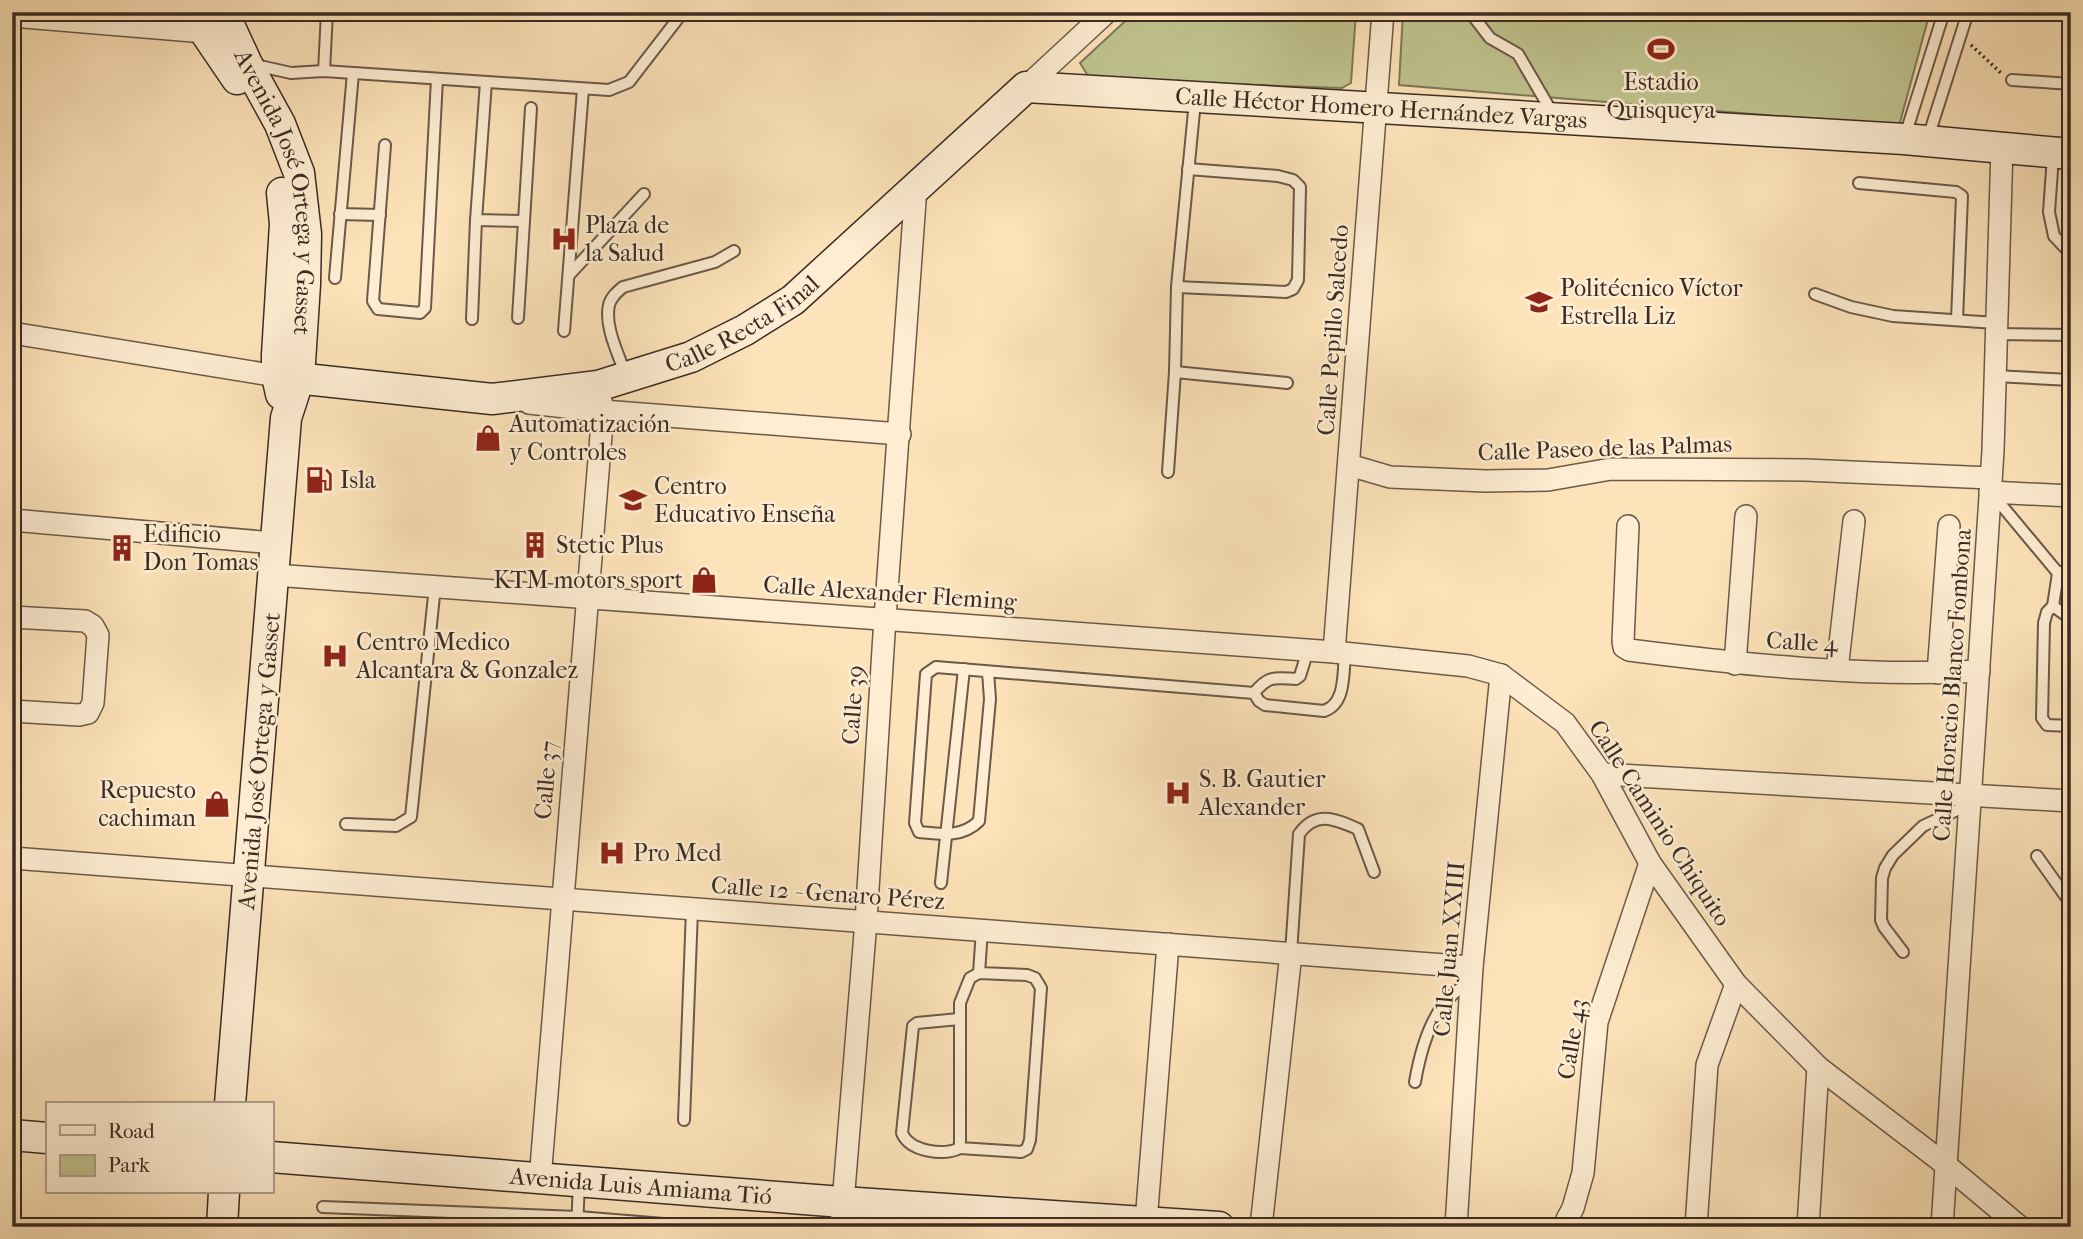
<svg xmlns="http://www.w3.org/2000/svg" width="2083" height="1239" viewBox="0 0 2083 1239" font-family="'IM FELL French Canon',serif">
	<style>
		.green { fill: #c0c48f; stroke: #7e785a; stroke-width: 2 }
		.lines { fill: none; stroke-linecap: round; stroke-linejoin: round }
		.lane-casing { stroke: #6c5949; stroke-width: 14 }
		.street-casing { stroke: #6c5949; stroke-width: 24 }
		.secondary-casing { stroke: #3b2b24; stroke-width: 33 }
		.path { stroke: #3b2b24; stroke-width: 3.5; stroke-dasharray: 2 3.5; stroke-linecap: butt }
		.lane { stroke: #feedd2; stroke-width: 10 }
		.street { stroke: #feedd2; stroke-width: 21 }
		.secondary { stroke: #feedd2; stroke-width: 30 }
		.labels { text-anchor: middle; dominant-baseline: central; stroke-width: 5; stroke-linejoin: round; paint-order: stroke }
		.poi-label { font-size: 24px; fill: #3b2b24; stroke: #feedd2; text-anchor: start }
		.street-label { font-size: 24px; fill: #3b2b24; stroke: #feedd2 }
	</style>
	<rect width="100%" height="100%" fill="#fde3b9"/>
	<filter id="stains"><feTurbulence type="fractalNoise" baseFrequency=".00286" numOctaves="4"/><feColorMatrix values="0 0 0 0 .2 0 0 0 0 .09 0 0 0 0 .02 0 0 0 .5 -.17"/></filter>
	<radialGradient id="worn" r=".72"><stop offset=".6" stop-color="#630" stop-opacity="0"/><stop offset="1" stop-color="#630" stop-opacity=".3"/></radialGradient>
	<g class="green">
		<polygon points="1135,12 1356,12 1351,83 1342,88 1090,79 1080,63"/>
		<polygon points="1403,12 1930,12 1899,126 1399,85"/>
	</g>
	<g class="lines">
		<defs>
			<g id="lane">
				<polyline points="1470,12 1490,38 1518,54 1550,109 1551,116"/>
				<polyline points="255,65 291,73 324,71 609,90 629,82 683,12"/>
				<polyline points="324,71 327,12"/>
				<polyline points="2012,80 2071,84"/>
				<polyline points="486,82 476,220 524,221"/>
				<polyline points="1905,136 1944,12"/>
				<polyline points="1928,138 1968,12"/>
				<polyline points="385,145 373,301 378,309 420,313 425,308 437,79"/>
				<polyline points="2053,156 2049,212 2054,236 2071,254"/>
				<polyline points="1859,183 1956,192 1962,196 1957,320"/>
				<polyline points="340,214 380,215"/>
				<polyline points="569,275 644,194"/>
				<polyline points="335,278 353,73"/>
				<polyline points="1177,287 1286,292 1293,289 1298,280 1300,187 1293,180 1278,176 1188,169"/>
				<polyline points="1815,294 1851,307 1893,316 1996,323"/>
				<polyline points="518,318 531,108"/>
				<polyline points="472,319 476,220"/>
				<polyline points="564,331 583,89"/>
				<polyline points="1996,334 2071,335"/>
				<polyline points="1175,372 1287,383"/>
				<path d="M626,376C619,355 604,327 609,305C611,297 617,292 623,287L715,262L734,251"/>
				<polyline points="1995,376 2071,380"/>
				<polyline points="1168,472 1175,372 1177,287 1195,101"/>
				<polyline points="1993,495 2058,573"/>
				<polyline points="2071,569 2058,573 2053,606 2071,619"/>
				<polyline points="2053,606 2047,612 2044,623 2042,718 2047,725 2071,726"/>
				<path d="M988,672L990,699L979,821C962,838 940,834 919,832L915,823L926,674L936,667L1254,693L1259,701L1265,705L1324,711C1346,704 1343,673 1345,653"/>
				<path d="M1254,693C1269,675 1274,678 1296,679L1300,676L1308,650"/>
				<polyline points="346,824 396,826 411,817 435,586"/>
				<polyline points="2037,856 2071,904"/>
				<polyline points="941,883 964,669"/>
				<polyline points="1903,952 1884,927 1881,920 1882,878 1885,868 1893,855 1923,826 1970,804"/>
				<path d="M1291,953L1299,834C1316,810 1335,819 1358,829L1374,872"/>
				<polyline points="979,973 1027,975 1035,978 1041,988 1030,1140 1027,1149 1021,1152 960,1148 960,1003 970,978 979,973 982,930"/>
				<path d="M959,1019L917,1023L913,1026L902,1133C910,1152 944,1156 960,1148"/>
				<path d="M1415,1082C1421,1047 1435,997 1471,983"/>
				<polyline points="684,1120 692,910"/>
				<polyline points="323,1207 578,1217 701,1227"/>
				<polyline points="577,1227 579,1184"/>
			</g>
			<g id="street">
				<polyline points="12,16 205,32 214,39"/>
				<polyline points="1026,87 1107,12"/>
				<polyline points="12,333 277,376"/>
				<polyline points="529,403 603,411 900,434"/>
				<polyline points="1349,465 1390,477 1486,481 1548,480 1611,469 1805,470 1991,478"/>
				<polyline points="1990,492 2071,496"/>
				<polyline points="12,520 274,543"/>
				<path d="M1628,526L1623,641L1624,647L1629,650C1745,665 1862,677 1979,671"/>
				<polyline points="274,575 1334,652 1468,666 1501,675 1565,723 1602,774 1650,863 1736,984 1818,1067 1946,1165 2020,1227"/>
				<polyline points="12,617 85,621 93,626 98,635 93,703 88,713 79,715 12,711"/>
				<polyline points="1334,652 1383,12"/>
				<polyline points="1735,664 1746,516"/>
				<polyline points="1837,670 1854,521"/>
				<polyline points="1938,673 1949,526"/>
				<polyline points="1602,774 2071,801"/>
				<polyline points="12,858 1472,967"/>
				<polyline points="540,1179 603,411 598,386"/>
				<polyline points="1146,1222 1168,944"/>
				<polyline points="841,1227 866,921 885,618 916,187"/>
				<polyline points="1261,1227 1291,953"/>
				<polyline points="1456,1227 1472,967 1501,675"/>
				<polyline points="1563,1227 1573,1208 1583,1173 1597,1022 1650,863"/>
				<polyline points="1696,1227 1707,1065 1736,984"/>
				<polyline points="1808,1227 1818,1067"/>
				<polyline points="1942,1227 1993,451 2002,147"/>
			</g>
			<g id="secondary">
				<polyline points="198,12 205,32 237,79"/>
				<path id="s1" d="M223,12L247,64L280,124L299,173L306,234L305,284L299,378L286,418L230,1104"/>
				<path id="s2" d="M277,376L492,399L598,386L691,357L745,330L793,300L1026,87L1904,139L2071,154"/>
				<polyline points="281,394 277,376 277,355 285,224 282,193"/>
				<polyline points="12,1135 47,1138"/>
				<path id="s3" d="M271,1157L842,1202L1219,1227"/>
				<polyline points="222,1227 224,1192"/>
			</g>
		</defs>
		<use href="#lane" class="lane-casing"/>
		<use href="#street" class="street-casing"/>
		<use href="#secondary" class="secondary-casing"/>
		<polyline class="path" points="1971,45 2001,73"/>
		<use href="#lane" class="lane"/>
		<use href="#street" class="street"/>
		<use href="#secondary" class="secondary"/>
	</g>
	<defs>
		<symbol id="stadium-bare" viewBox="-9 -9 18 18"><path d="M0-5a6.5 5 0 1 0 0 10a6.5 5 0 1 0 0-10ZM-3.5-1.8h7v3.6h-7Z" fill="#8f2418" stroke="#feedd2" stroke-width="2.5" paint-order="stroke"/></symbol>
		<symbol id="hospital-bare" viewBox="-9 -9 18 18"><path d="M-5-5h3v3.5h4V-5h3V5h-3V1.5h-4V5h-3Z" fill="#8f2418" stroke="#feedd2" stroke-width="2.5" paint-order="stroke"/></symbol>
		<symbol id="school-bare" viewBox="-9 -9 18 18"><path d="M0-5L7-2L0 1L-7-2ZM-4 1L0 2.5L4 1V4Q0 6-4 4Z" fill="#8f2418" stroke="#feedd2" stroke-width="2.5" paint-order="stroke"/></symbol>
		<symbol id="shop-bare" viewBox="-9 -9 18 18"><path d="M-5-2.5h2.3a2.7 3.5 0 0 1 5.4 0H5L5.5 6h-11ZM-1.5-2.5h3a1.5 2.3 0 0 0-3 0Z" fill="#8f2418" stroke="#feedd2" stroke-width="2.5" paint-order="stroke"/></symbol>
		<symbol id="fuel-bare" viewBox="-9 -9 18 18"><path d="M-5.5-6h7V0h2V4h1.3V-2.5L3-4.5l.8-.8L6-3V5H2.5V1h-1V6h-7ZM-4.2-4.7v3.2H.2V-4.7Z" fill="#8f2418" stroke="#feedd2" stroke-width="2.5" paint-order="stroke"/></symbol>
		<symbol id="building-bare" viewBox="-9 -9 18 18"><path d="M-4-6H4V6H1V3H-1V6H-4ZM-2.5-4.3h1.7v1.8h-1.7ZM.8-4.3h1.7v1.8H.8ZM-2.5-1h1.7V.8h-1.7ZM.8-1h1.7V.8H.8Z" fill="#8f2418" stroke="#feedd2" stroke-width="2.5" paint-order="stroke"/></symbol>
	</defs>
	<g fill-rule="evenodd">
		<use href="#stadium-bare" x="1642" y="30" width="38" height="38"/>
		<use href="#hospital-bare" x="545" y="220" width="38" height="38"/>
		<use href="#school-bare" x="1520" y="283" width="38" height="38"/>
		<use href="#shop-bare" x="469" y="419" width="38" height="38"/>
		<use href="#fuel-bare" x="300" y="461" width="38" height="38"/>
		<use href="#school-bare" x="614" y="481" width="38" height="38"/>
		<use href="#building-bare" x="516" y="526" width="38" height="38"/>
		<use href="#building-bare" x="103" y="529" width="38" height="38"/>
		<use href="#shop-bare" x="685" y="561" width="38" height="38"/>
		<use href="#hospital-bare" x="316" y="637" width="38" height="38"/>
		<use href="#hospital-bare" x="1159" y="774" width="38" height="38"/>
		<use href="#shop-bare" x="198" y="785" width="38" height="38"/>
		<use href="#hospital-bare" x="593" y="834" width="38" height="38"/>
	</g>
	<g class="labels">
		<g class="poi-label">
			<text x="1661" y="82" text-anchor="middle">Estadio<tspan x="1661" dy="28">Quisqueya</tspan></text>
			<text x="585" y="225">Plaza de<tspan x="585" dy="28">la Salud</tspan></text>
			<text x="1560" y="288">Politécnico Víctor<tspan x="1560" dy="28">Estrella Liz</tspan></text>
			<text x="509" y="424">Automatización<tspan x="509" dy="28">y Controles</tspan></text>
			<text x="340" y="480">Isla</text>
			<text x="654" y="486">Centro<tspan x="654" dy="28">Educativo Enseña</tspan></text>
			<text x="143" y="534">Edificio<tspan x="143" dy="28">Don Tomas</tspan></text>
			<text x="556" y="545">Stetic Plus</text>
			<text x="683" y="580" text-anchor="end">KTM motors sport</text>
			<text x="356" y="642">Centro Medico<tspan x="356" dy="28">Alcantara &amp; Gonzalez</tspan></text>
			<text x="1199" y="779">S. B. Gautier<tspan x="1199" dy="28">Alexander</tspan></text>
			<text x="196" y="790" text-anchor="end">Repuesto<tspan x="196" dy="28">cachiman</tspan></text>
			<text x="633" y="853">Pro Med</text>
		</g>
		<g class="street-label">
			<text stroke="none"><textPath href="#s2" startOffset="1209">Calle Héctor Homero Hernández Vargas</textPath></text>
			<text stroke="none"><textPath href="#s1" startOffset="192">Avenida José Ortega y Gasset</textPath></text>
			<text stroke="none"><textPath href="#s2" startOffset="481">Calle Recta Final</textPath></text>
			<text transform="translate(1333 330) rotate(-86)">Calle Pepillo Salcedo</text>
			<text transform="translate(1605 448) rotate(-2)">Calle Paseo de las Palmas</text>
			<text transform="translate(890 593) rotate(4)">Calle Alexander Fleming</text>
			<text transform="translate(1802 642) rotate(3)">Calle 4</text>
			<text transform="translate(1952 685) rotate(-86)">Calle Horacio Blanco Fombona</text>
			<text transform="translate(853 705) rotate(-86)">Calle 39</text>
			<text transform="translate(259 761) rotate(-85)">Avenida José Ortega y Gasset</text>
			<text transform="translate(546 780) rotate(-85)">Calle 37</text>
			<text transform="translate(1660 823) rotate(57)">Calle Caminio Chiquito</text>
			<text transform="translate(828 893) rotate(4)">Calle 12 - Genaro Pérez</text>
			<text transform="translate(1449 949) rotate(-85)">Calle Juan XXIII</text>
			<text transform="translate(1572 1039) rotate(-81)">Calle 43</text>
			<text stroke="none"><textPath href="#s3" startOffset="371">Avenida Luis Amiama Tió</textPath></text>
		</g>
	</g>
	<rect width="2083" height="1239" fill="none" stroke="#fde3b9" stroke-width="42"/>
	<rect x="14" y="14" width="2055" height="1211" fill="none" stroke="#3b2b24" stroke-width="3.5"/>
	<rect x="21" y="21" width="2041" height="1197" fill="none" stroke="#3b2b24" stroke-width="2"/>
	<rect x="46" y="1102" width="228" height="91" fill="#feedd2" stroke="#b09f8c" stroke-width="2"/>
	<rect x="60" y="1125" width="35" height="10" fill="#feedd2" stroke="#b09f8c" stroke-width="2"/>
	<text x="108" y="1138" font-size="21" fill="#3b2b24">Road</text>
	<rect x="60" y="1155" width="35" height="21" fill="#c0c48f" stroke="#b09f8c" stroke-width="2"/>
	<text x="108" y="1172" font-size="21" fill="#3b2b24">Park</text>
	<rect width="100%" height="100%" filter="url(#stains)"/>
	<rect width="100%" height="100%" fill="url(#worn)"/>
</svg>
